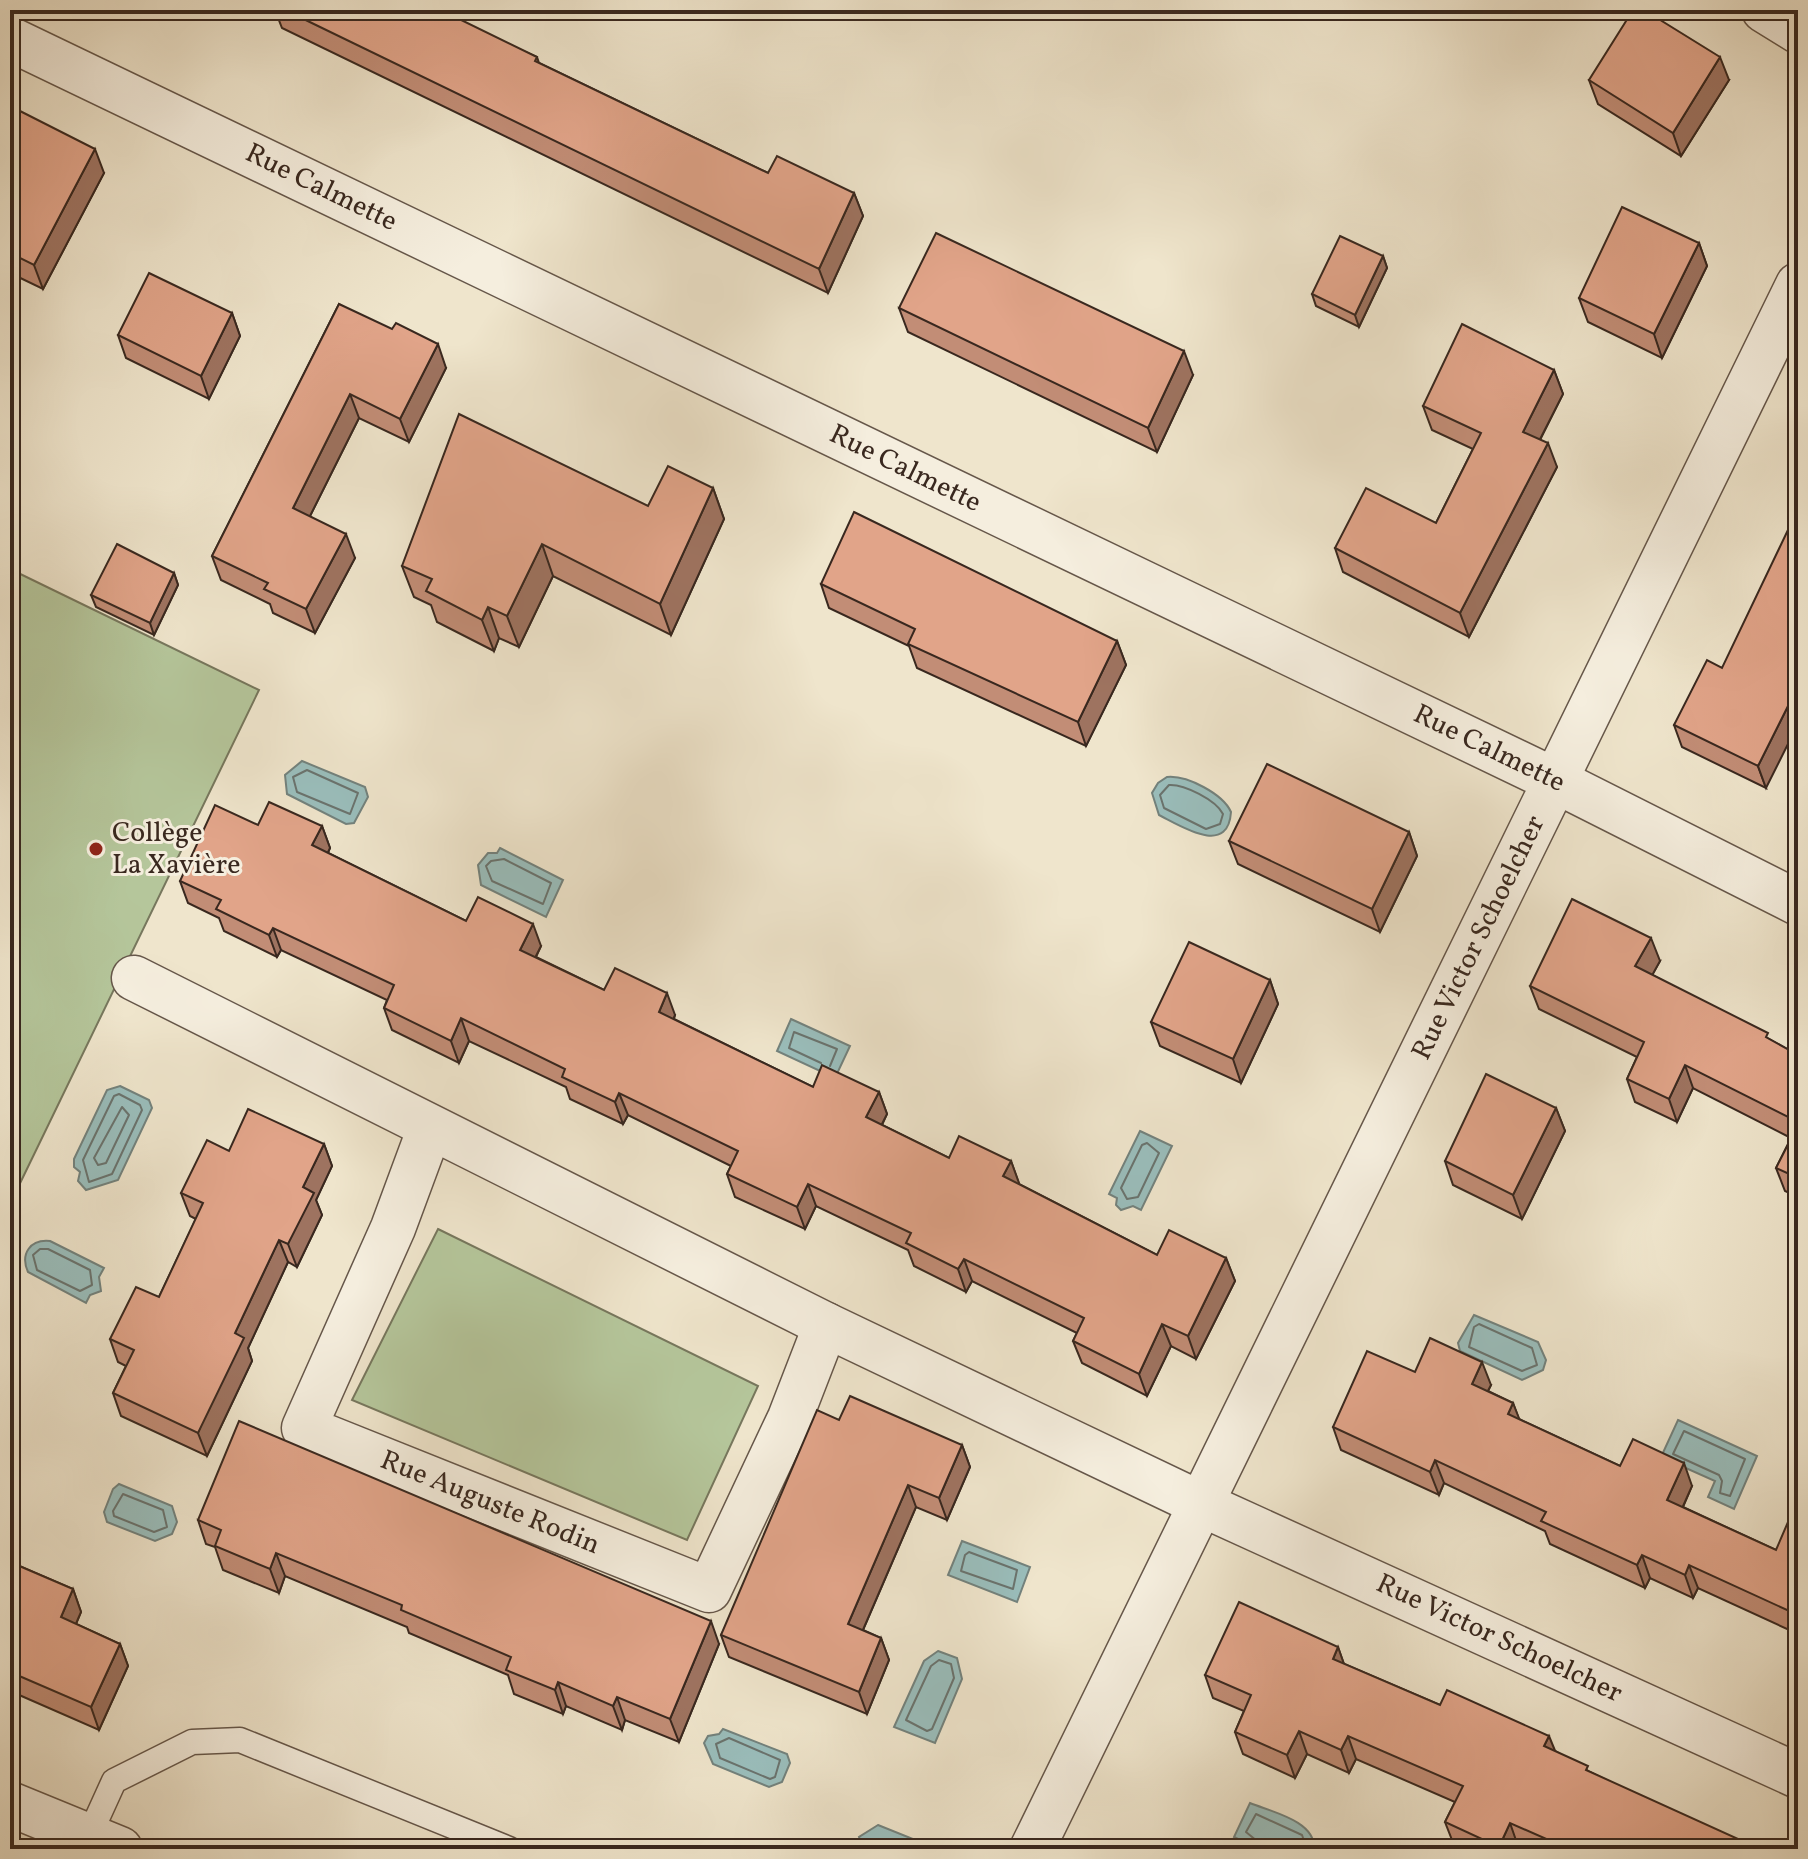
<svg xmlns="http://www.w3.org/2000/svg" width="1808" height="1859" viewBox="0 0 1808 1859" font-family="Vollkorn,serif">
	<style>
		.green { fill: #b5c69b; stroke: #77775d; stroke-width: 2 }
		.water { fill: #9abebc; stroke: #73827d; stroke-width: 2 }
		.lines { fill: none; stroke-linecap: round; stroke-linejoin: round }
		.shore { stroke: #6a736e; stroke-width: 2 }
		.service-casing { stroke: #66574a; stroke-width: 27 }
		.minor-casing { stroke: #66574a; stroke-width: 47 }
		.service { stroke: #f5eede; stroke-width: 24 }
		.minor { stroke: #f5eede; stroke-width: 44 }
		.wall { fill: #c28d76; stroke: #39281f; stroke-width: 2 }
		.shaded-wall { fill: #9e7360; stroke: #39281f; stroke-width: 2 }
		.building { fill: #e1a489; stroke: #39281f; stroke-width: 2 }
		.poi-dot { fill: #8f2418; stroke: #f5eede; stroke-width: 3 }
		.labels { text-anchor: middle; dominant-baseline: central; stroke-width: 6; stroke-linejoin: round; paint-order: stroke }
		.street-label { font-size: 28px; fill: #39281f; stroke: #f5eede }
		.poi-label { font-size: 28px; fill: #39281f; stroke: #f5eede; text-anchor: start }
	</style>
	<rect width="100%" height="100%" fill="#efe5cc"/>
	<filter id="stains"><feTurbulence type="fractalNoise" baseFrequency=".0025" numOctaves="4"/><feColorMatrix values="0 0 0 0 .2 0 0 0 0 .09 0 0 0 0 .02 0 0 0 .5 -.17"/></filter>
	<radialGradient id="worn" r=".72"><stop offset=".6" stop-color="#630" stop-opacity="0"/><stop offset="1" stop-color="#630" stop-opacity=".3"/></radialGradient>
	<g class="green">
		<polygon points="10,569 259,690 10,1204"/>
		<polygon points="438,1229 758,1386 687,1540 352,1400"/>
	</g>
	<g class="water">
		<polygon points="302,761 365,787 368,797 354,823 346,824 287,794 285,775"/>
		<path d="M1167,777C1187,775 1223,794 1231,812C1228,857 1181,826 1159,815L1152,793L1158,783Z"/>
		<polygon points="500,848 563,880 546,917 481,885 478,865 488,853 497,853"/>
		<polygon points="791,1019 850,1046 835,1078 777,1051"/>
		<polygon points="120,1086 149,1100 152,1108 118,1180 86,1190 78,1181 80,1172 74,1167 74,1159 107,1090"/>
		<polygon points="1140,1131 1172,1146 1141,1210 1133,1206 1121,1210 1116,1205 1117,1198 1109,1194"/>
		<path d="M50,1241L104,1268L99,1277L101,1291L90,1295L86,1303L28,1272C20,1254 30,1239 50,1241Z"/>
		<polygon points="1474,1315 1538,1342 1546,1360 1543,1370 1522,1380 1460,1351 1458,1343"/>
		<polygon points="1678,1420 1757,1456 1734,1509 1708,1497 1715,1481 1661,1457"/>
		<polygon points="119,1484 172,1506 177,1522 172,1534 155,1541 107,1522 104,1512 113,1489"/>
		<polygon points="962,1541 1030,1567 1017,1602 948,1575"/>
		<polygon points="938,1651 957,1658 962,1679 935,1743 894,1727 924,1661"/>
		<polygon points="723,1729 787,1754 790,1763 782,1782 769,1787 713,1764 704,1743 708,1736 719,1734"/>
		<path d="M1250,1803C1272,1812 1316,1821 1314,1849H1258L1234,1837Z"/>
		<polygon points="878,1825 933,1847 935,1849 863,1849 859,1837"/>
	</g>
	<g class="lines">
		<g class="shore">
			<polygon points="307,770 358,793 350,814 297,792 293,777"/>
			<path d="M1169,785C1184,784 1216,800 1223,814L1220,824L1206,829L1164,808L1160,795Z"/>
			<polygon points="504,859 551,883 543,904 492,881 486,866 491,861"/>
			<polyline points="821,1063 789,1048 794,1032 837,1049 830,1066"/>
			<polygon points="119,1094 140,1105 142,1110 112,1174 89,1182 83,1160 114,1096"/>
			<polygon points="122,1107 129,1115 106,1163 98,1165 94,1158"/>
			<polygon points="1147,1143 1159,1153 1138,1197 1127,1199 1121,1188 1142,1145"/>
			<polygon points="48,1249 90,1270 92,1285 80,1291 37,1270 33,1255 40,1249"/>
			<polygon points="1479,1324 1532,1348 1537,1365 1522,1371 1469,1347 1474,1327"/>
			<polygon points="1684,1431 1745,1459 1730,1496 1720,1493 1722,1481 1719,1475 1673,1454"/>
			<polygon points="123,1494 163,1510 167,1527 154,1532 114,1516 113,1511"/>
			<polygon points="969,1552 1017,1570 1013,1589 961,1571 965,1555"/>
			<polygon points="939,1660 951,1664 954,1678 932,1729 927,1731 906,1720 931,1666"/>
			<polygon points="729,1738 780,1760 775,1777 770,1779 720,1758 716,1744"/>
			<polyline points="1259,1849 1257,1841 1246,1832 1256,1814 1302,1835 1307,1849"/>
		</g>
		<defs>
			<polyline id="service" points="89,1836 114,1781 192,1742 240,1740 509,1849"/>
			<g id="minor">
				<polyline points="1764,10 1798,31"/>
				<polyline points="10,39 1556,781 1798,903"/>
				<polyline points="134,978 826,1325 1199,1503 1798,1776"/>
				<polyline points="430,1128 393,1228 304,1428 709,1590 790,1418 826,1325"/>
				<polyline points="10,1804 120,1849"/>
				<polyline points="1032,1849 1798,285"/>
			</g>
		</defs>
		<use href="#service" class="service-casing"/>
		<use href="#minor" class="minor-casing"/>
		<use href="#service" class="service"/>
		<use href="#minor" class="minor"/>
	</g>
	<g class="wall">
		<polygon points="275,10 430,10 537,57 539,63 768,173 854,193 863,216 828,293 282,28"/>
		<polygon points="1589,80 1729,80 1681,156 1598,104"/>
		<polygon points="10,125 104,173 43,289 10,273"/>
		<polygon points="1699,243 1707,266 1662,358 1588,322 1579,298"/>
		<polygon points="1383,256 1387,268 1359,327 1316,306 1312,294"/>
		<polygon points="339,304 446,368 409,442 359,418 310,516 355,558 315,633 273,613 270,604 221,580 212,556"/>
		<polygon points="899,308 1193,375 1157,452 908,332"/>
		<polygon points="232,313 240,336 209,399 126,358 118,335"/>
		<polygon points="1554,370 1563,394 1540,440 1557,467 1469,637 1343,572 1335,548 1436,523 1473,449 1432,430 1423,406"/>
		<polygon points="713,488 724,519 671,635 553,576 519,647 499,638 494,651 437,622 431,605 414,597 402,566 648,506"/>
		<polygon points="174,573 178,585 154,635 96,607 91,595"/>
		<polygon points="821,584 1117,641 1126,665 1086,746 917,668 909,646 829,608"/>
		<polygon points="1722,668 1766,788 1682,747 1674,725"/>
		<polygon points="258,825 322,826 330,848 328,853 466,921 541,946 536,957 604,990 675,1015 674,1019 813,1087 879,1092 887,1114 882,1125 949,1158 1011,1161 1019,1184 1157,1255 1226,1258 1235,1281 1196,1359 1171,1346 1147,1396 1082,1363 1073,1341 1077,1333 972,1281 966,1292 914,1266 908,1250 816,1206 805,1229 735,1197 727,1174 731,1166 628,1115 623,1124 570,1099 566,1087 469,1041 459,1063 392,1030 384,1008 387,1000 281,950 277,957 224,931 219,918 188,903 180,881"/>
		<polygon points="1409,832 1417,856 1380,932 1238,864 1229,841"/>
		<polygon points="1660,961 1652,975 1798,1055 1798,1197 1785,1191 1776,1168 1791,1138 1693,1088 1677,1122 1635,1102 1627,1079 1637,1057 1539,1009 1530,986"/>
		<polygon points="1270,980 1278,1004 1241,1083 1160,1046 1151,1022"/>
		<polygon points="1556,1108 1565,1131 1522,1219 1453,1185 1445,1161"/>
		<polygon points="324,1144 332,1166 316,1200 322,1215 297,1267 288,1262 248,1348 252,1361 207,1456 121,1416 113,1393 126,1366 118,1362 110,1339 159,1297 196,1219 190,1216 181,1193 229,1151"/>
		<polygon points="1415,1372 1491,1385 1488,1391 1513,1403 1519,1419 1620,1466 1692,1486 1683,1507 1776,1550 1798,1526 1798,1634 1698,1588 1693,1598 1650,1578 1645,1588 1550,1544 1545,1531 1444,1483 1439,1495 1341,1450 1333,1427"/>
		<polygon points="839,1420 962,1445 970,1467 947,1520 916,1507 863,1630 881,1638 889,1660 867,1714 729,1657 721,1635"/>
		<polygon points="198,1520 719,1644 679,1742 625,1720 622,1730 566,1706 563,1714 514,1694 508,1675 409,1633 407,1627 285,1576 279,1593 223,1570 215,1547 206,1544"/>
		<polygon points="10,1562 73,1589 81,1612 76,1624 120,1644 128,1666 99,1730 10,1691"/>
		<polygon points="1338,1647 1344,1664 1440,1705 1555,1751 1590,1772 1749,1849 1526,1849 1518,1846 1516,1849 1462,1849 1454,1845 1445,1822 1455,1802 1356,1759 1349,1773 1307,1754 1295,1778 1243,1754 1235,1732 1244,1711 1213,1698 1205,1675"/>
	</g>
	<g class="shaded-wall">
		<polygon points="1720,57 1729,80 1681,156 1673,133"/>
		<polygon points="95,149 104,173 43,289 34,265"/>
		<polygon points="854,193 863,216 828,293 819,269"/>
		<polygon points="1699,243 1707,266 1662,358 1654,334"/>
		<polygon points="1383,256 1387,268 1359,327 1355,315"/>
		<polygon points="232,313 240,336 209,399 201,376"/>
		<polygon points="438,344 446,368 409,442 400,419"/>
		<polygon points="1184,351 1193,375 1157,452 1148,428"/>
		<polygon points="1554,370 1563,394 1532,455 1523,432"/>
		<polygon points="350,394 359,418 302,532 293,508"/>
		<polygon points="1548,443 1557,467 1469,637 1460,613"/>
		<polygon points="713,488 724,519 671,635 660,604"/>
		<polygon points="346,534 355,558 315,633 306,609"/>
		<polygon points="542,544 553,576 519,647 507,616"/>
		<polygon points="174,573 178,585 154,635 150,623"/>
		<polygon points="488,607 499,638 494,651 482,620"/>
		<polygon points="1117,641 1126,665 1086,746 1078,722"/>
		<polygon points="1798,686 1798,724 1766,788 1758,766"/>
		<polygon points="322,826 330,848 321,867 312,845"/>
		<polygon points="1409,832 1417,856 1380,932 1372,909"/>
		<polygon points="533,924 541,946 528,972 520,950"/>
		<polygon points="273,928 281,950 277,957 269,935"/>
		<polygon points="1651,938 1660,961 1644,990 1635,966"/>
		<polygon points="1270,980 1278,1004 1241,1083 1233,1059"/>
		<polygon points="667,993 675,1015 667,1034 659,1012"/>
		<polygon points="461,1018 469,1041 459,1063 451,1041"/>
		<polygon points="1685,1065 1693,1088 1677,1122 1669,1099"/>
		<polygon points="879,1092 887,1114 874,1140 866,1117"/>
		<polygon points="619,1093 628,1115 623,1124 615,1102"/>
		<polygon points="1556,1108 1565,1131 1522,1219 1513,1195"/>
		<polygon points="324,1144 332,1166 316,1200 322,1215 297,1267 288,1244 303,1187"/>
		<polygon points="1011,1161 1019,1183 1011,1199 1003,1176"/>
		<polygon points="808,1184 816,1206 805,1229 797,1207"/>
		<polygon points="279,1240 288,1262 248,1348 252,1361 207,1456 198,1433 235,1333"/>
		<polygon points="1226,1258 1235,1281 1196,1359 1188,1336"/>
		<polygon points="964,1259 972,1281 966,1292 958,1269"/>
		<polygon points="1162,1324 1171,1346 1147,1396 1139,1374"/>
		<polygon points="1482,1362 1491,1385 1480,1406 1472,1384"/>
		<polygon points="1513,1403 1522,1426 1508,1414"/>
		<polygon points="962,1445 970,1467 947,1520 939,1498"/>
		<polygon points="1435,1460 1444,1483 1439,1495 1430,1472"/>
		<polygon points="1684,1463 1692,1486 1676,1522 1667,1500"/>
		<polygon points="908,1485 916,1507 856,1646 848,1624"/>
		<polygon points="276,1553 285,1576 279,1593 270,1569"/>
		<polygon points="1642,1555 1650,1578 1645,1588 1637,1565"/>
		<polygon points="1689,1565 1698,1588 1693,1598 1685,1575"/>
		<polygon points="73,1589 81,1612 69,1640 61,1617"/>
		<polygon points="711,1621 719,1644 679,1742 670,1719"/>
		<polygon points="881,1638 889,1660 867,1714 859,1692"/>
		<polygon points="120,1644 128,1666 99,1730 91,1707"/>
		<polygon points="1338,1647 1346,1670 1333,1659"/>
		<polygon points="558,1682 566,1706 563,1714 555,1690"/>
		<polygon points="617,1697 625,1720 622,1730 613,1706"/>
		<polygon points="1299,1731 1307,1754 1295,1778 1287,1755"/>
		<polygon points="1348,1736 1356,1759 1349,1773 1341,1750"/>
		<polygon points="1549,1736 1558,1758 1544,1746"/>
		<polygon points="1510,1823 1518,1846 1516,1849 1500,1849 1499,1847"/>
	</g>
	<g class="building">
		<polygon points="285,10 430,10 448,19 449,14 537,57 535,61 768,173 777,156 854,193 819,269"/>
		<polygon points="1633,10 1644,10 1720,57 1673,133 1589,80"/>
		<polygon points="18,110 95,149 34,265 10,253 10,125"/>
		<polygon points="1622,207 1699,243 1654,334 1579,298"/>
		<polygon points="936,233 1184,351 1148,428 899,308"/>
		<polygon points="1340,236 1383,256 1355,315 1312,294"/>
		<polygon points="149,273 232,313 201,376 118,335"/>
		<polygon points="339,304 392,329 396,323 438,344 400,419 350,394 293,508 346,534 306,609 264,589 268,583 212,556"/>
		<polygon points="1462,324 1554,370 1523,432 1548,443 1460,613 1335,548 1366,488 1436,523 1481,433 1423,406"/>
		<polygon points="459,414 648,506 668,466 713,488 660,604 542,544 507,616 488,607 482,620 426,591 432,579 402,566"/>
		<polygon points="1798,509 1798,686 1758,766 1674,725 1707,660 1722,668"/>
		<polygon points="854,512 1117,641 1078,722 908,644 915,629 821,584"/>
		<polygon points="117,544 174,573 150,623 91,595"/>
		<polygon points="1267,764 1409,832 1372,909 1229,841"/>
		<polygon points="269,802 322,826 312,845 466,921 478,897 533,924 520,950 604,990 615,968 667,993 659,1012 813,1087 822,1065 879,1092 866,1117 949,1158 959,1136 1011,1161 1003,1176 1157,1255 1169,1230 1226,1258 1188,1336 1162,1324 1139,1374 1073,1341 1084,1318 964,1259 958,1269 906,1243 911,1233 808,1184 797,1207 727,1174 738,1151 619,1093 615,1102 562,1077 565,1069 461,1018 451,1041 384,1008 394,985 273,928 269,935 216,909 221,900 180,881 215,805 258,825"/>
		<polygon points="1572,899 1651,938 1635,966 1768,1033 1766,1037 1798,1055 1798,1122 1685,1065 1669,1099 1627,1079 1644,1042 1530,986"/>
		<polygon points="1189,942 1270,980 1233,1059 1151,1022"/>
		<polygon points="1486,1074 1556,1108 1513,1195 1445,1161"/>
		<polygon points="248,1109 324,1144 303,1187 314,1193 288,1244 279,1240 235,1333 244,1338 198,1433 113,1393 134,1350 110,1339 136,1287 159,1297 203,1203 181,1193 207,1140 229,1151"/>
		<polygon points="1798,1125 1798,1178 1776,1168"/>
		<polygon points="1430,1338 1482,1362 1472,1384 1513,1403 1508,1414 1620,1466 1633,1439 1684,1463 1667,1500 1776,1550 1788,1522 1798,1526 1798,1615 1689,1565 1685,1575 1642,1555 1637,1565 1541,1521 1546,1512 1435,1460 1430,1472 1333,1427 1367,1351 1415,1372"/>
		<polygon points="850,1396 962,1445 939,1498 908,1485 848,1624 881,1638 859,1692 721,1635 817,1410 839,1420"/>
		<polygon points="239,1421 711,1621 670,1719 617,1697 613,1706 558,1682 555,1690 506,1670 511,1657 401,1610 402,1605 276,1553 270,1569 215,1546 221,1530 198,1520"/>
		<polygon points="10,1562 73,1589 61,1617 120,1644 91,1707 10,1672"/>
		<polygon points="1239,1602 1338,1647 1333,1659 1440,1705 1447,1690 1549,1736 1544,1746 1588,1766 1586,1770 1747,1843 1745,1849 1569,1849 1510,1823 1499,1847 1445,1822 1463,1786 1348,1736 1341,1750 1299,1731 1287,1755 1235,1732 1251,1695 1205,1675"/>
	</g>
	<circle class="poi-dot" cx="96" cy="849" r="8"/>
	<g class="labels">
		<g class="street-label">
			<text transform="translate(321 188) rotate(26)">Rue Calmette</text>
			<text transform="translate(905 469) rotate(26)">Rue Calmette</text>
			<text transform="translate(1489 749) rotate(26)">Rue Calmette</text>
			<text transform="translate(1479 938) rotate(-64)">Rue Victor Schoelcher</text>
			<text transform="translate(490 1503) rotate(22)">Rue Auguste Rodin</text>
			<text transform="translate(1499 1639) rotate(25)">Rue Victor Schoelcher</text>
		</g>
		<g class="poi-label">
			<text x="112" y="833">Collège<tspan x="112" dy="32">La Xavière</tspan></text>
		</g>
	</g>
	<rect width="1808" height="1859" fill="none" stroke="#efe5cc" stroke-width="40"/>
	<rect x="12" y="12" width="1784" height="1835" fill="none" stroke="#39281f" stroke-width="4"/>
	<rect x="20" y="20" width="1768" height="1819" fill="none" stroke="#39281f" stroke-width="2"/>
	<rect width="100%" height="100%" filter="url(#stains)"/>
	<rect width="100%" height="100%" fill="url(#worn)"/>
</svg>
